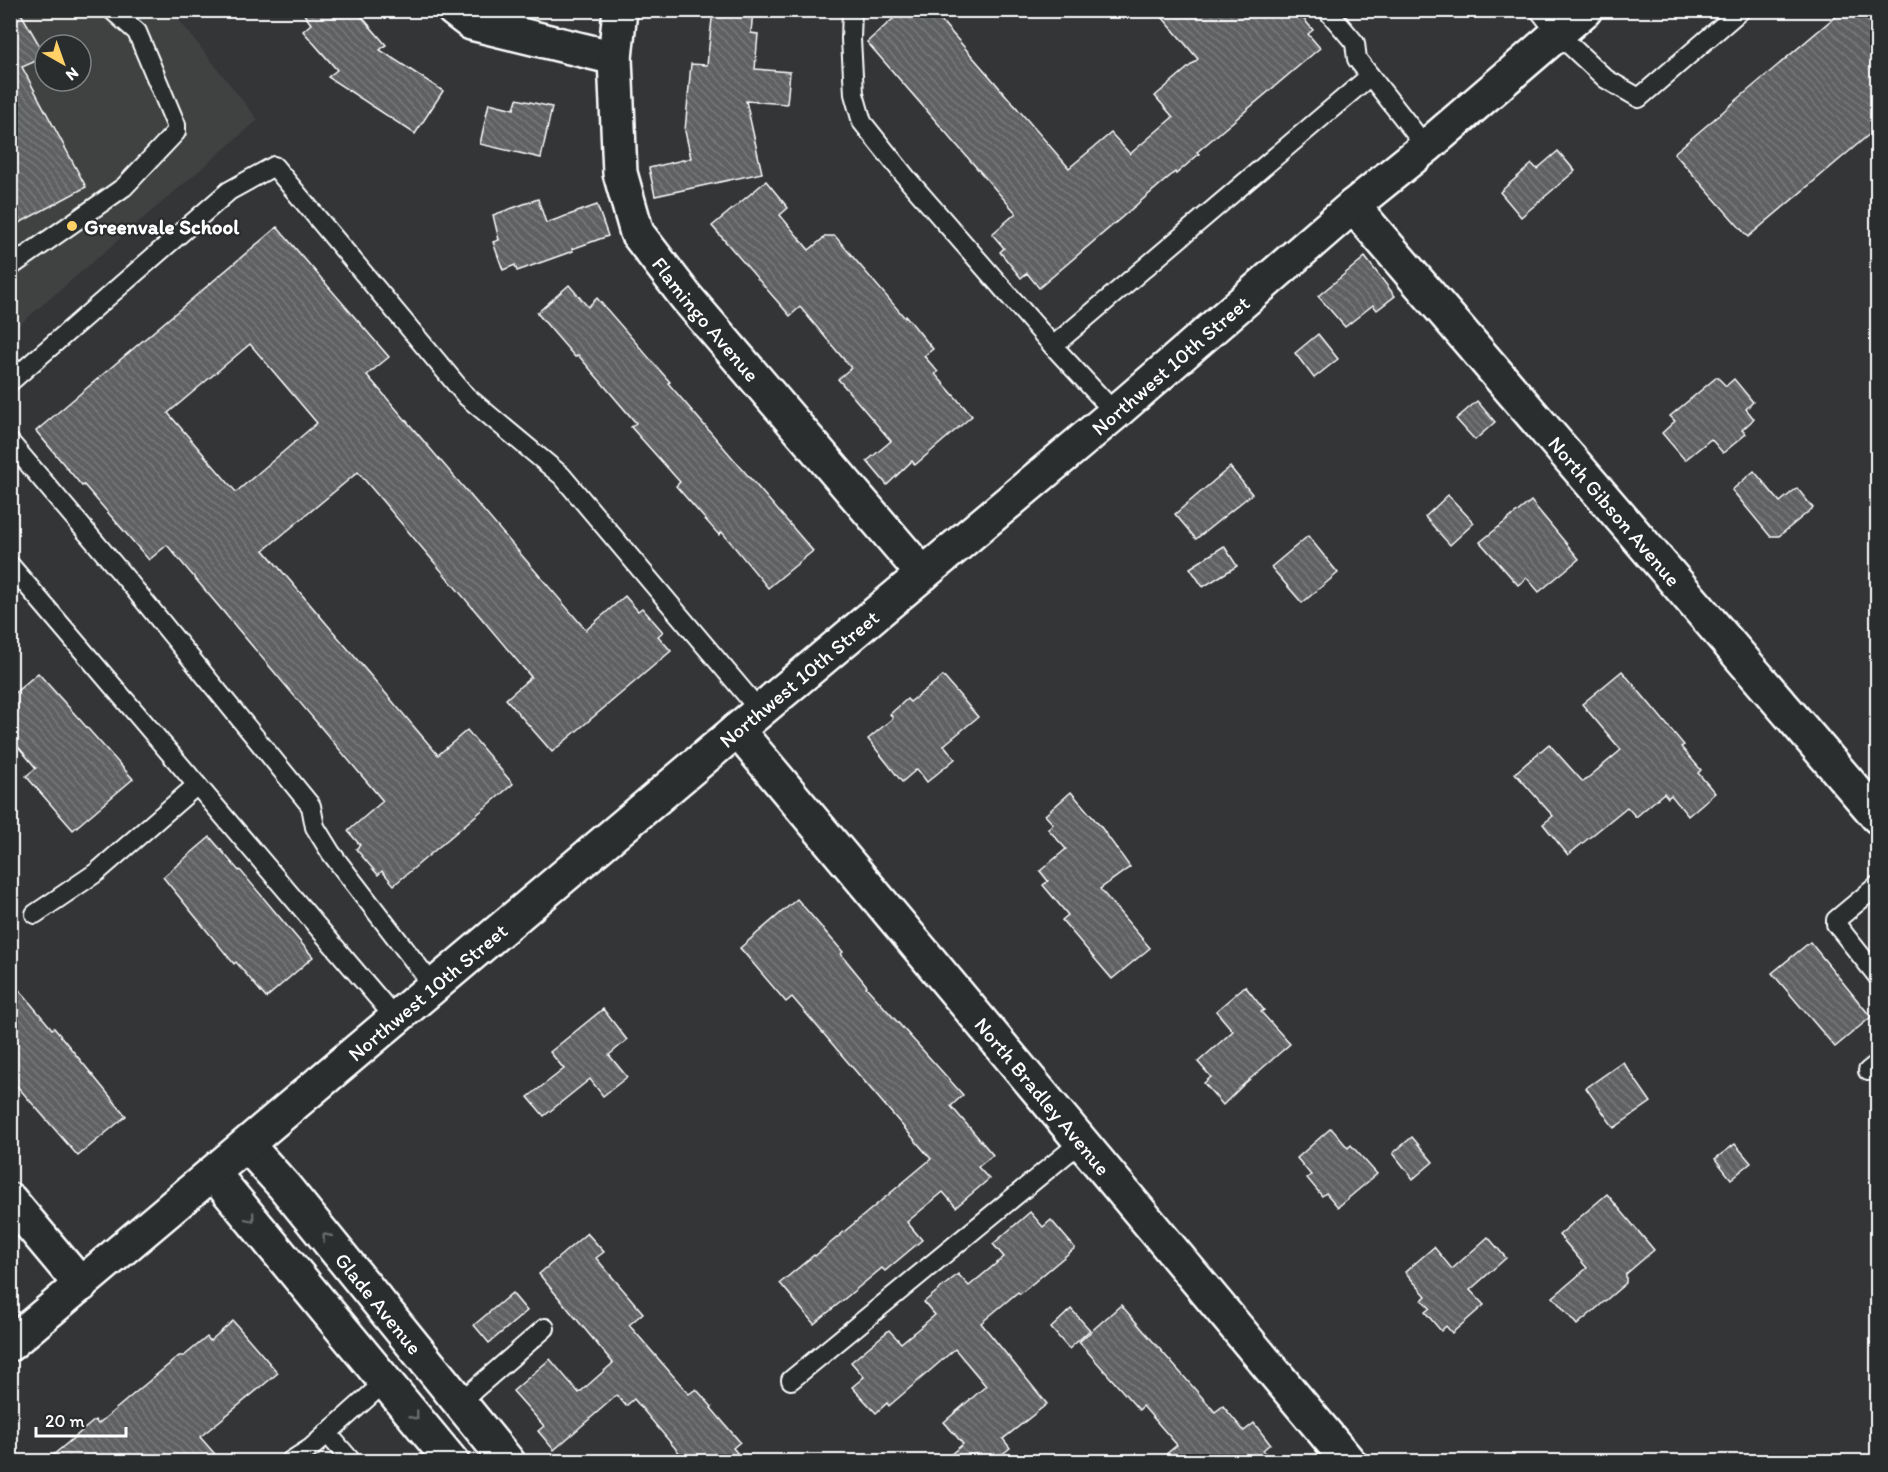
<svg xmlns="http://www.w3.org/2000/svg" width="1888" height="1472" viewBox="0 0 1888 1472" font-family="Itim,sans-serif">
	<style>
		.built { fill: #404243; fill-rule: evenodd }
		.building { fill: url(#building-back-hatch); stroke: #fff; stroke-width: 1.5; fill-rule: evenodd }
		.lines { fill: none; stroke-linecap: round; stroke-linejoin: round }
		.service-casing { stroke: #fff; stroke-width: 22 }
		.minor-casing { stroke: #fff; stroke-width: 38 }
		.secondary-casing { stroke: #fff; stroke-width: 38 }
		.service { stroke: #2a2d2e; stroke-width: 18 }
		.minor { stroke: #2a2d2e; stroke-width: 33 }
		.secondary { stroke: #2a2d2e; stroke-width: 33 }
		.oneway { stroke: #6a6c6d }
		.poi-dot { fill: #ffd166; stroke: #2a2d2e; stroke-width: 2 }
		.labels { text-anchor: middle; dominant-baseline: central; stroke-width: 4.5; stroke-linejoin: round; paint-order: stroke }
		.poi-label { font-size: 21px; font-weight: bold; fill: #fff; stroke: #2a2d2e; text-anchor: start }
		.street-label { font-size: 21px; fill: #fff; stroke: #2a2d2e }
	</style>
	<defs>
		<pattern id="building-back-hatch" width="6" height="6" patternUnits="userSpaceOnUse" patternTransform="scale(1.5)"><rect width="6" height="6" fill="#5f6162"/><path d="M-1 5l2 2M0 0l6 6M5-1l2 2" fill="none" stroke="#77797a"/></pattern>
	</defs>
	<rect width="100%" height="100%" fill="#333536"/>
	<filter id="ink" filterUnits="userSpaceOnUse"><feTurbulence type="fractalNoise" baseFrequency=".0167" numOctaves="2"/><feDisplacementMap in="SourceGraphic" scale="12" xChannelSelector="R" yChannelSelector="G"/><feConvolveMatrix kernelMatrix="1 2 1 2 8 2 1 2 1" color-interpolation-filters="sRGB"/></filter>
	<g filter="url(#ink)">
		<path class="built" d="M11,11H172L258,120L11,332ZM45,45H81V81H45Z"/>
		<g class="building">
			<polygon points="10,10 19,10 45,55 45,57 22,67 86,187 10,228"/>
			<polygon points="301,10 356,10 386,45 380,50 443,91 415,134 328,77 337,70 303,31 311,24"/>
			<polygon points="713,10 753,10 751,33 758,34 755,69 790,72 787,104 746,101 762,173 655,196 649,168 691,158 685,131 691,64 707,65"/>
			<polygon points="903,10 932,10 1069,168 1111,133 1130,154 1173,117 1155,96 1198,59 1156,10 1296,10 1313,30 1308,34 1320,48 1197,152 1199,154 1176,174 1175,172 1039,288 1027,273 1021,278 1000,252 1004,248 992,234 1016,213 867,42"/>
			<polygon points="1843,10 1878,10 1878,127 1748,237 1674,153"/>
			<polygon points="517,99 552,107 541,158 480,144 489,103 514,109"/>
			<polygon points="1558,151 1575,171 1521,217 1500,192 1532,164 1537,169"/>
			<polygon points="766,181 788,208 780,215 809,250 826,236 835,236 905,318 906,316 933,349 924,356 938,372 935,374 972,416 915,465 912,461 887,485 867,461 891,441 838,379 851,368 800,307 790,316 712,226"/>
			<polygon points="538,199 546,223 597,205 608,236 572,249 573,251 517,271 515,265 503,270 493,242 499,240 493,215"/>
			<path d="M277,227L389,357L367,375L586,630L625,596L638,611L642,608L663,632L658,636L671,651L552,752L506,699L531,677L358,472L264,550L438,755L467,730L513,784L394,885L382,871L378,875L356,849L360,845L348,831L383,801L167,545L149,560L84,485L82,486L36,431ZM250,344L317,423L236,492L168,413Z"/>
			<polygon points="1365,257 1395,296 1377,310 1373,305 1345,327 1318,296"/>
			<polygon points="569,285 588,307 597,298 670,382 668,383 813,551 768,588 722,532 719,535 676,486 680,482 631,427 636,423 578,355 575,357 537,313"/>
			<polygon points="1318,334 1338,359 1314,378 1295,353"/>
			<polygon points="1717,377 1726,386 1734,379 1753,402 1746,409 1754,419 1742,430 1746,434 1723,453 1711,439 1685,460 1662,433 1675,421 1670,416"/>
			<polygon points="1477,401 1495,422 1475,440 1456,419"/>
			<polygon points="1230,467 1252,494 1196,539 1175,514"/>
			<polygon points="1754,471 1780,502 1797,488 1813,508 1779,536 1770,536 1732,490"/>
			<polygon points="1448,495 1474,523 1450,545 1425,517"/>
			<polygon points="1531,501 1579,559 1539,592 1527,578 1518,585 1480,542"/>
			<polygon points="1308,536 1338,573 1302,603 1271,567"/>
			<polygon points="1224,546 1237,566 1203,587 1190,568"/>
			<polygon points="1622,671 1684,745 1681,747 1701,770 1698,773 1715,793 1688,816 1671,795 1668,798 1664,793 1636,817 1627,807 1568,855 1543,824 1553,816 1515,773 1549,744 1583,782 1621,750 1582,704"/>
			<polygon points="38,673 133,779 73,830 26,776 36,768 10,737 10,697"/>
			<polygon points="943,676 978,717 944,745 955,759 927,782 917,769 902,782 868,739 893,718 890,714 907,699 910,702"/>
			<polygon points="1071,792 1101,827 1130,867 1100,889 1150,948 1112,979 1062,920 1068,915 1043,885 1048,881 1040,871 1066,849 1048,829 1053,824 1045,815"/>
			<polygon points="210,837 239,871 240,870 313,957 266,998 236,962 234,964 163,877"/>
			<polygon points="797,899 843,952 841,954 867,986 866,987 963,1095 951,1106 993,1155 978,1167 989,1179 956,1207 943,1192 907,1222 922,1240 885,1271 882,1268 814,1324 780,1283 814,1255 815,1256 931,1159 792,997 786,1002 740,948"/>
			<polygon points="1810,942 1871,1017 1835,1047 1772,973"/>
			<polygon points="10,979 52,1029 54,1028 126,1116 78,1156 10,1078"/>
			<polygon points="1245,986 1264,1010 1261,1012 1290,1044 1242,1086 1223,1105 1204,1083 1211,1077 1198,1062 1233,1031 1216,1011"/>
			<polygon points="603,1009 627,1040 609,1055 627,1077 603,1096 590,1079 544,1116 528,1097 564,1069 550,1052"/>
			<polygon points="1623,1062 1651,1102 1614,1128 1586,1088"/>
			<polygon points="1331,1128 1348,1148 1351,1145 1377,1174 1338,1207 1326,1193 1322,1196 1307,1178 1311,1175 1297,1158"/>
			<polygon points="1412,1137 1433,1162 1413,1179 1393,1153"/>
			<polygon points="1735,1144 1751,1163 1731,1179 1715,1159"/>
			<polygon points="1607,1194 1654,1250 1626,1274 1626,1283 1577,1325 1553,1297 1587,1268 1559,1235"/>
			<polygon points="1030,1212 1043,1227 1051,1220 1075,1248 1020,1294 1018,1292 981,1323 1047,1404 1003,1439 1010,1448 994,1461 943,1461 963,1444 944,1422 986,1386 955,1349 889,1406 887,1403 876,1413 852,1387 864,1377 851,1362 889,1330 901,1343 935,1315 924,1302 958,1274 969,1286 1004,1257 993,1244"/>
			<polygon points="587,1233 604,1252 596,1258 643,1313 629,1325 689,1394 696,1389 712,1407 711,1408 740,1442 733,1448 744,1461 686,1461 634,1399 626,1406 617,1395 554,1450 538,1431 544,1426 513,1391 550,1359 579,1393 613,1363 539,1274"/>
			<polygon points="1488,1237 1506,1258 1470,1290 1484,1305 1452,1333 1446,1326 1441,1331 1425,1312 1430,1308 1422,1300 1426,1296 1405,1272 1434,1247 1452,1269"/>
			<polygon points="512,1293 527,1311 489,1343 474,1325"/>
			<polygon points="1121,1305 1215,1412 1223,1406 1244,1431 1254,1423 1270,1444 1263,1450 1272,1461 1158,1461 1177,1445 1143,1406 1139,1410 1079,1342"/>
			<polygon points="1071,1309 1090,1330 1069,1349 1051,1328"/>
			<polygon points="233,1321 278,1373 200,1437 221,1461 46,1461 95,1420 98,1424 179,1356 184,1356 207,1337 210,1341"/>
		</g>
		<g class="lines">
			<defs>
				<g id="service">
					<polyline points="852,10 851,39 854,94 862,122 909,181 1053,346 1115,413"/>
					<polyline points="1327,10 1355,43 1357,59 1426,147"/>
					<polyline points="1539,10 1558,34 1606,79 1639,98 1741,10"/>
					<polyline points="10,267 124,187 176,132 176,125 137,32 112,10"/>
					<polyline points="1053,346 1370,76"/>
					<polyline points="10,382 229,191 274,166 466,396 562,476 760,711"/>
					<polyline points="10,442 128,581 311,806 315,827 331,853 434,987"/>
					<polyline points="10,565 396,1019"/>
					<polyline points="1878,885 1836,920 1836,924 1878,977"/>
					<polyline points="35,914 97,872 197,785"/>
					<polyline points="1868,1071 1878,1063"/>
					<polyline points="791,1380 1082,1141"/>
					<polyline points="460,1402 545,1328"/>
					<polyline points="327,1433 352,1462"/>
					<polyline points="289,1462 311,1448 386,1381"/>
				</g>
				<g id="minor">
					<polyline points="454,10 471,23 615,58"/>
					<path id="s1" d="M620,10L615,58L620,173L637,233L686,297L923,574"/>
					<path id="s2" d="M1353,206L1878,817"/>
					<path id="s3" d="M737,730L1349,1462"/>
					<path id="s4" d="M247,1145L284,1186L508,1462"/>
					<polyline points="213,1173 452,1462"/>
					<polyline points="10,1200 81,1285"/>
				</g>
				<g id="secondary">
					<path id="s5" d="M10,1344L737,730L1115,413L1353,206L1426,147L1585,10"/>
				</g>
			</defs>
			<use href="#service" class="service-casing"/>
			<use href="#minor" class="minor-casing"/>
			<use href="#secondary" class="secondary-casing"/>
			<use href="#service" class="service"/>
			<use href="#minor" class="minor"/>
			<use href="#secondary" class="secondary"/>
		</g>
		<defs><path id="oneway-chevron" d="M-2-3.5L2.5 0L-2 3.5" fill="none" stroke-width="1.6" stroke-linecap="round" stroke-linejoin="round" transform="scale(1.5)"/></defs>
		<g class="oneway">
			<use href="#oneway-chevron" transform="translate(251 1218) rotate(50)"/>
			<use href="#oneway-chevron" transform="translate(326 1237) rotate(-129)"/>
			<use href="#oneway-chevron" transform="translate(415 1416) rotate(51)"/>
		</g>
	</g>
	<circle class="poi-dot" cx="72" cy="226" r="6"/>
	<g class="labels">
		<g class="poi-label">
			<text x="84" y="226">Greenvale School</text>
		</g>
		<g class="street-label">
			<text stroke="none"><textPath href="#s1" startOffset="336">Flamingo Avenue</textPath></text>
			<text stroke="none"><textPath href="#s5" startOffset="1518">Northwest 10th Street</textPath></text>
			<text stroke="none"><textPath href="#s2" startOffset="402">North Gibson Avenue</textPath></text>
			<text stroke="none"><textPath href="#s5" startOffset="1032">Northwest 10th Street</textPath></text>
			<text stroke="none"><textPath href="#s5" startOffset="546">Northwest 10th Street</textPath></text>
			<text stroke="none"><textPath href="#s3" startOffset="477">North Bradley Avenue</textPath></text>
			<text stroke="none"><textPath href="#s4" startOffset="206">Glade Avenue</textPath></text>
		</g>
	</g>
	<rect width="1888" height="1472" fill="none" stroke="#2a2d2e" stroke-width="36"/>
	<rect x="18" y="18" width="1852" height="1436" fill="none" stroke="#fff" stroke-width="2" filter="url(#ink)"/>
	<g transform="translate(63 63) rotate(140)"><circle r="28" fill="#2a2d2e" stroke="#7f8182" stroke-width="1.5"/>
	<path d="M0-4.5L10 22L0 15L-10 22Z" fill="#ffd166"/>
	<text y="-9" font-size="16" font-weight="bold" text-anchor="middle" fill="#ffffff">N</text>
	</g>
	<path d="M36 1427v9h90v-9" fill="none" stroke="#ffffff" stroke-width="3"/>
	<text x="45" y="1427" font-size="18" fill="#ffffff" stroke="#2a2d2e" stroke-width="4.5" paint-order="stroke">20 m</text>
</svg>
